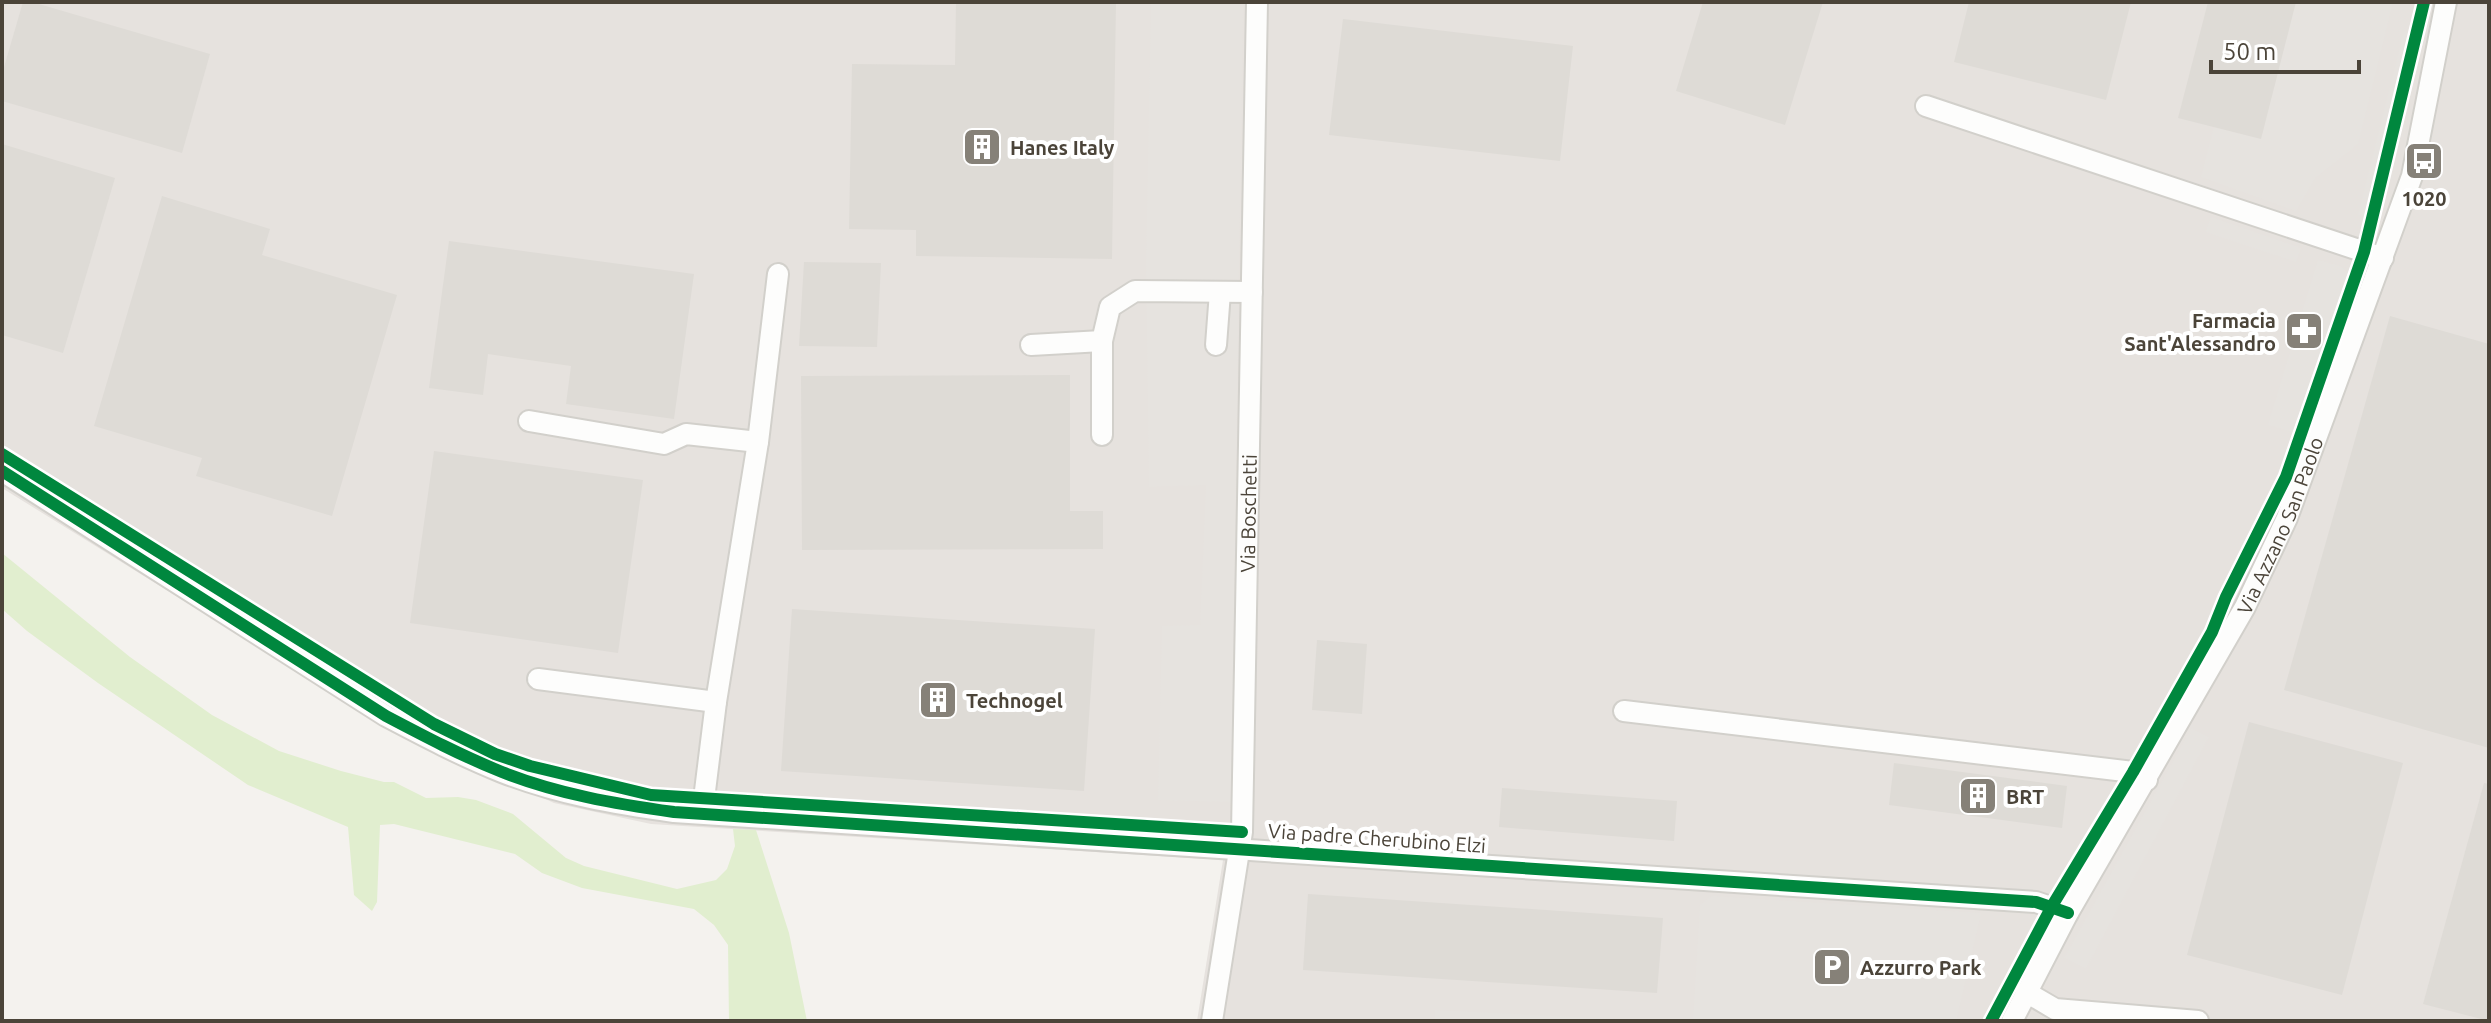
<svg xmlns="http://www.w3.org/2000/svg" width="2491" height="1023" viewBox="0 0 2491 1023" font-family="Ubuntu,sans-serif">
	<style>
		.industrial { fill: #e6e2de }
		.green { fill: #e1eecf }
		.parking { fill: #e6e3df }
		.building { fill: #dedbd6 }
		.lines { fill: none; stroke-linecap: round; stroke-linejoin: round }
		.minor-casing { stroke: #d2d0cb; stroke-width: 24 }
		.path { stroke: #d3d2cc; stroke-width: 4; stroke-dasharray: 4 4; stroke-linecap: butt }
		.minor { stroke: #fdfdfc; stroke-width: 20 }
		.cycleway-casing { stroke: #fff; stroke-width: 17 }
		.cycleway { stroke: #00873e; stroke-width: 12 }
		.labels { text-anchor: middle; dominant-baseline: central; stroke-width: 8; stroke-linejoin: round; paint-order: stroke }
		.poi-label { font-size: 20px; font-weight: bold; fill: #4b4439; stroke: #fff; text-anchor: start }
		.street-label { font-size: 20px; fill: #4b4439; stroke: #fff }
	</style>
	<rect width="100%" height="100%" fill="#f4f2ee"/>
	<polygon class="industrial" points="2,2 2489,2 2489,1021 1197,1021 1223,860 651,824 554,803 381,723 2,488"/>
	<polygon class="green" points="2,553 130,657 212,715 279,751 341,771 384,782 394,782 426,798 458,797 476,800 513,814 566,858 584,866 677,889 716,880 727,869 735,846 733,829 756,830 789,933 807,1021 729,1021 728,945 714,925 694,909 582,888 542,873 515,854 394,824 380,825 377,902 372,911 354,895 348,827 248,785 98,683 27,631 2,609"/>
	<g class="parking">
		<polygon points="1151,2 1243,2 1231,802 1158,800 1162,626 1200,625 1206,485 1149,487 1146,264"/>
		<polygon points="2296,2 2393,2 2358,144 2315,178 2296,211 2201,177 2214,127"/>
		<polygon points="2404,31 2413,34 2367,217 2358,215"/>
		<polygon points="2211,217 2301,248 2296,262 2206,232"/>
		<polygon points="2318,260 2340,266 2351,275 2297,433 2268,425"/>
		<polygon points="2191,728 2209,737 2086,969 2064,958"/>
		<polygon points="1712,896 1981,913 1956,1021 1693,1021 1700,905"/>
		<polygon points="1435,1010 1656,1021 1435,1021"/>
	</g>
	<g class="building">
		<polygon points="23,2 32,2 210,54 182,153 2,101 2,74"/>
		<polygon points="956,2 1116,2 1112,259 916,256 916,230 849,229 852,64 955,65"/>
		<polygon points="1703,2 1823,2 1785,125 1676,91"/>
		<polygon points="1969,2 2131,2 2106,100 1954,62"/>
		<polygon points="2208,2 2296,2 2261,139 2178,118"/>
		<polygon points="1343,19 1573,46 1560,161 1329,135"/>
		<polygon points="2,144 115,178 63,353 2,335"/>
		<polygon points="162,196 270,229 262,255 397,295 332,516 196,476 202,458 94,426"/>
		<polygon points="449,241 694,274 674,419 566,404 571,366 488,354 483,395 429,388"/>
		<polygon points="804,262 881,263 877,347 799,346"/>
		<polygon points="2390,316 2489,344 2489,748 2284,690"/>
		<polygon points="1070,375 1070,511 1103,511 1103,549 802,550 801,376"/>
		<polygon points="434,451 643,480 618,653 410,623"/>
		<polygon points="792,609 1095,629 1084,791 781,771"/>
		<polygon points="1317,640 1367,644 1362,714 1312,710"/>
		<polygon points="2249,722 2403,763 2342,995 2187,955"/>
		<polygon points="1894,763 2067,786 2062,828 1889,805"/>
		<polygon points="2484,783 2489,784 2489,1021 2423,1004"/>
		<polygon points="1502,788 1677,801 1674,841 1499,827"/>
		<polygon points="1308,894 1663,918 1657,993 1303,970"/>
	</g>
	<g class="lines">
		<defs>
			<g id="minor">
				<polyline points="1926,106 2383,258"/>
				<polyline points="1031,345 1102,341"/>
				<polyline points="1216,345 1220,292"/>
				<polyline points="529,421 664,444 686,434 758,442"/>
				<polyline points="1102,435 1102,341 1110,307 1135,291 1252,292"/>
				<path d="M2,471L386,716C424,736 462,756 502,772C558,794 616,804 674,812L2036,902L2068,913"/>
				<polyline points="538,679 716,702"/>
				<polyline points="1624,711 2133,772 2147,780"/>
				<polyline points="707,813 704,799 716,702 758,442 778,274"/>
				<polyline points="2026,992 2055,1009 2198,1021"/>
				<path id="s1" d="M1212,1021L1242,832L1257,2"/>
				<path id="s2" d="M2012,1021L2068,913L2245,607L2287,518L2412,176L2446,2"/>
			</g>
		</defs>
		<use href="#minor" class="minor-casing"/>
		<polyline class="path" points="2414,27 2416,16"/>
		<use href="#minor" class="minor"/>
		<defs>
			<g id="cycleway">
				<polyline points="2,454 434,724 495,754 530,766 651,795 1242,832"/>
				<path d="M2,471L386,716C424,736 462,756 502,772C558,794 616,804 674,812L2036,902L2068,913"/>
				<polyline points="1991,1021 2052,906 2133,772 2212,632 2226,597 2286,477 2364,252 2424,2"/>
			</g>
		</defs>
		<use href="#cycleway" class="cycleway-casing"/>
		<use href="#cycleway" class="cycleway"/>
	</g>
	<defs>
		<symbol id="building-square" viewBox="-11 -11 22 22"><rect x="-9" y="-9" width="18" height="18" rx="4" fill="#868178" stroke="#fff"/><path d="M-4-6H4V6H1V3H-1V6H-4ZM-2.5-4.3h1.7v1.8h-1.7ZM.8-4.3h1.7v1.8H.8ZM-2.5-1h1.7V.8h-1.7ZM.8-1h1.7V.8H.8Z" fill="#fff"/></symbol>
		<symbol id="bus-square" viewBox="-11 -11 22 22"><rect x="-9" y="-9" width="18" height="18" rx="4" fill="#868178" stroke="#fff"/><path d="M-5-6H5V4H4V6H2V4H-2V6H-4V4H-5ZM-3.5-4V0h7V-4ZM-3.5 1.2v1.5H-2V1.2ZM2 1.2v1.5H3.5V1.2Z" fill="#fff"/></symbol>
		<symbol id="pharmacy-square" viewBox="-11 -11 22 22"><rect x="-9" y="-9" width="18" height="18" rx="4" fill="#868178" stroke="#fff"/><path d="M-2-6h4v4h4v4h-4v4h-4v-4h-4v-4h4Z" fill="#fff"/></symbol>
		<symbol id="parking-square" viewBox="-11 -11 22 22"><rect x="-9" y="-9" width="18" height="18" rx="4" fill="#868178" stroke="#fff"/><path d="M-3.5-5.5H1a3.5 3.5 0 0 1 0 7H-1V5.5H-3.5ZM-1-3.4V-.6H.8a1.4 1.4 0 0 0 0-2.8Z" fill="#fff"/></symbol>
	</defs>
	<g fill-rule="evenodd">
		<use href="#building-square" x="960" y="125" width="44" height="44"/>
		<use href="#bus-square" x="2402" y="139" width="44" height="44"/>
		<use href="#pharmacy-square" x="2282" y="309" width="44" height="44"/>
		<use href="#building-square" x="916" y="678" width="44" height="44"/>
		<use href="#building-square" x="1956" y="774" width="44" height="44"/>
		<use href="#parking-square" x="1810" y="945" width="44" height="44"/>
	</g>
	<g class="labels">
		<g class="poi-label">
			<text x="1010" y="147">Hanes Italy</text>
			<text x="2424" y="198" text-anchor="middle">1020</text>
			<text x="2276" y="320" text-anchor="end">Farmacia<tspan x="2276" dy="23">Sant'Alessandro</tspan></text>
			<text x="966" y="700">Technogel</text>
			<text x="2006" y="796">BRT</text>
			<text x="1860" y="967">Azzurro Park</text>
		</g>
		<g class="street-label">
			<text stroke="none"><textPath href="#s1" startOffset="510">Via Boschetti</textPath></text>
			<text stroke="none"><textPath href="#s2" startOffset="564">Via Azzano San Paolo</textPath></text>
			<text transform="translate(1377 838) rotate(4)">Via padre Cherubino Elzi</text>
		</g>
	</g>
	<rect width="2491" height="1023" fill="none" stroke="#4b4439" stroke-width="8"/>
	<path d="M2211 60v12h148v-12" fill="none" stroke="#4b4439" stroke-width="4"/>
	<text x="2223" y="60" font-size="24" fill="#4b4439" stroke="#ffffff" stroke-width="6" paint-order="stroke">50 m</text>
</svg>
